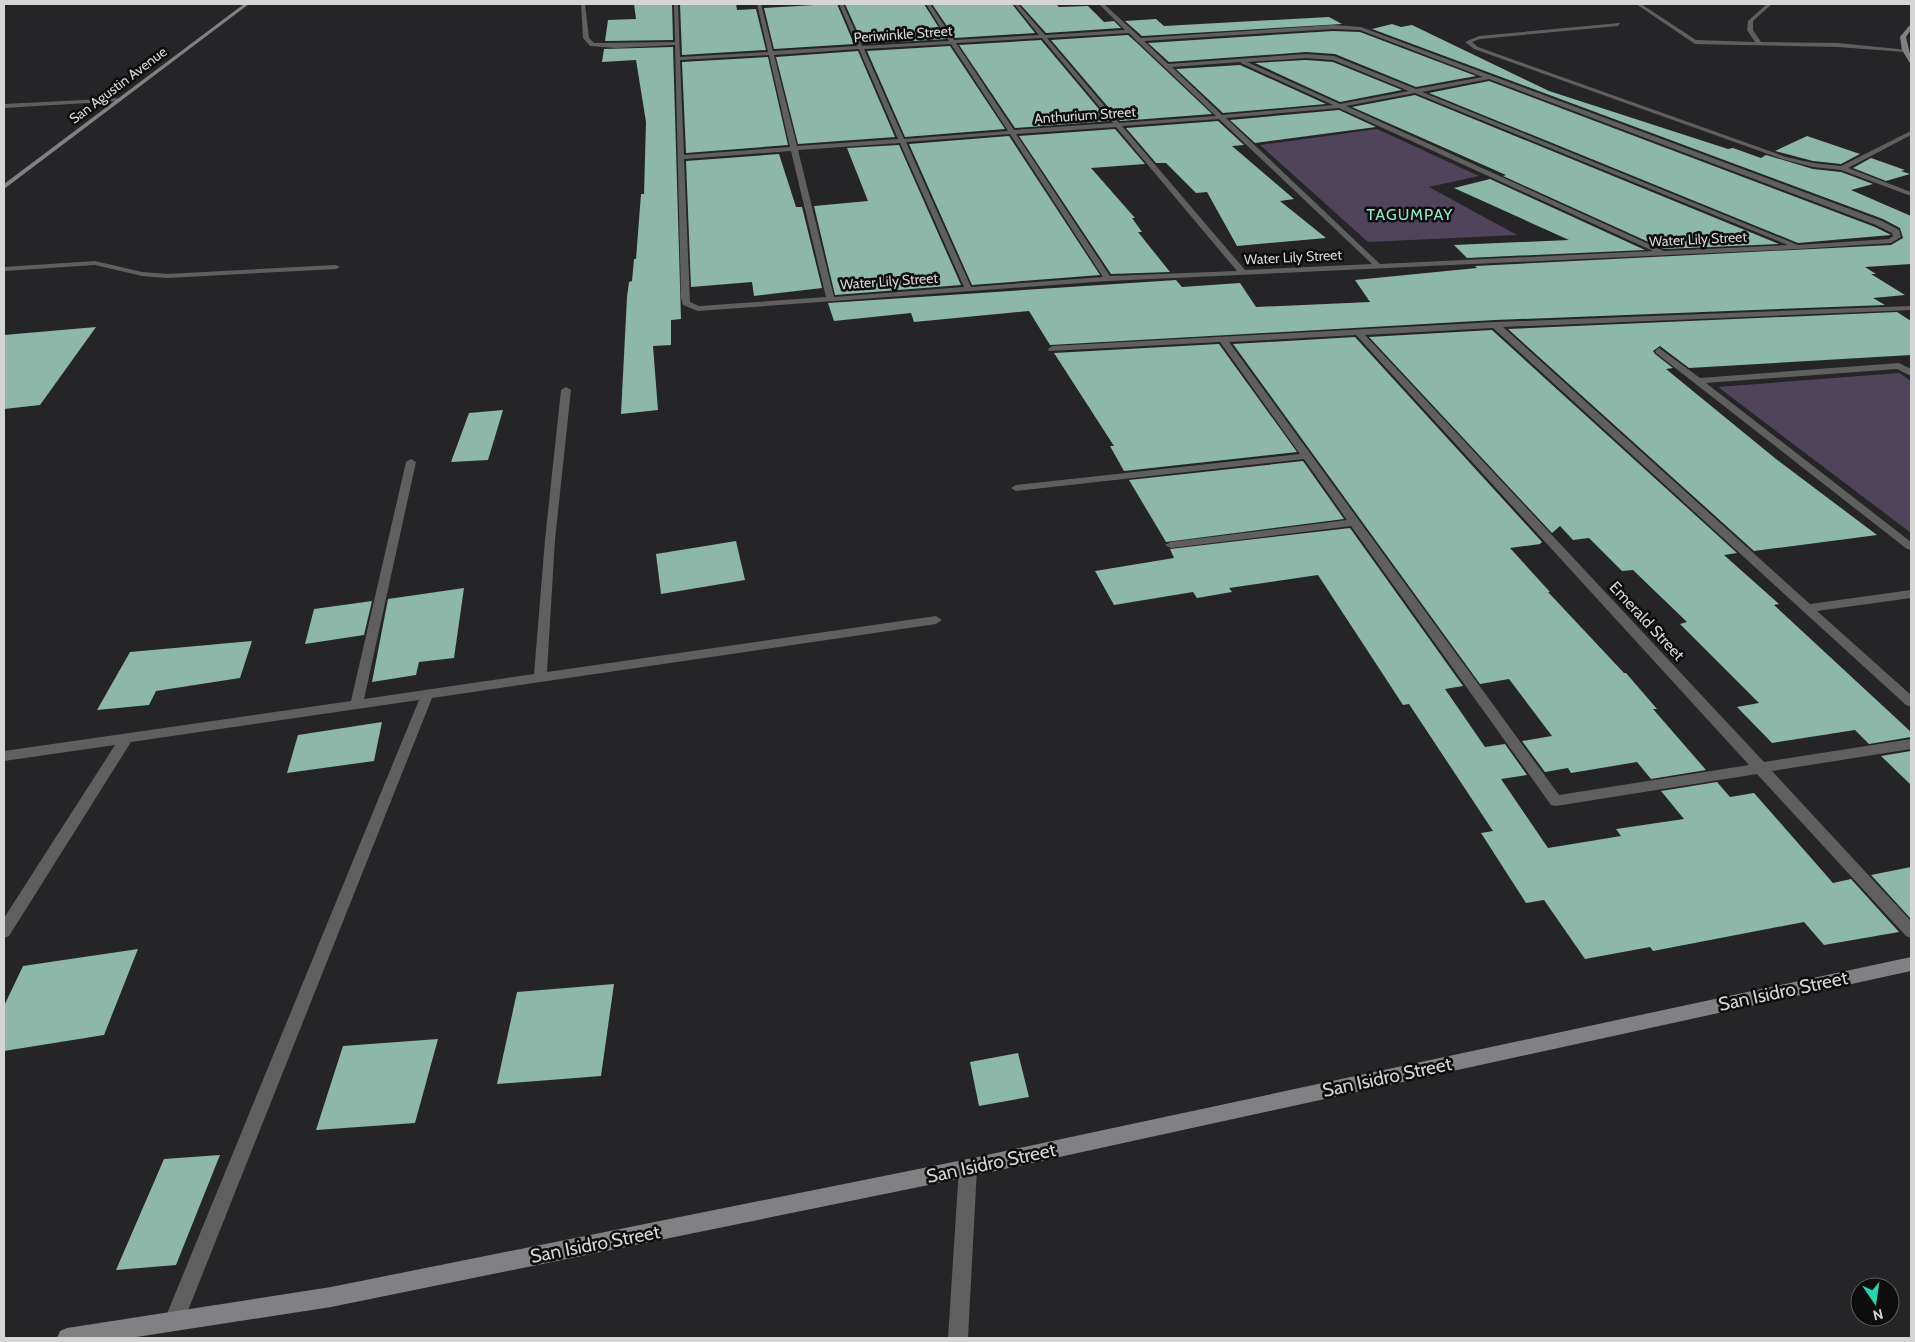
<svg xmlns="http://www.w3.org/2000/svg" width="1915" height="1342" viewBox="0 0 1915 1342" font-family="Cabin,sans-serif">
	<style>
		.green { fill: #50445b }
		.building { fill: #8cb7a9 }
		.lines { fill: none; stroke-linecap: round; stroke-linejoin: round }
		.street { fill: #605f60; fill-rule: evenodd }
		.secondary { fill: #818082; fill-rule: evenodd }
		.labels { text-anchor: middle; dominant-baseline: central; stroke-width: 5; stroke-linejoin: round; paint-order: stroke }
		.far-street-label { font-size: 14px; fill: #d6d5d6; stroke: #0e0d0e }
		.far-quarter-label { font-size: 16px; letter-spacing: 1px; fill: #8ae9cd; stroke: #0e0d0e }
		.street-label { font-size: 16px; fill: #d6d5d6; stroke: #0e0d0e }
		.near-street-label { font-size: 19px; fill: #d6d5d6; stroke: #0e0d0e }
	</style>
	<rect width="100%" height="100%" fill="#252426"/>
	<g class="green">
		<polygon points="1377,129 1479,176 1429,187 1517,235 1368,242 1260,145"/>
		<polygon points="1899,373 1911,381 1911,533 1718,387"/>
	</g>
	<g class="building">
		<polygon points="634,4 672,4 673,40 605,41 608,20 636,19"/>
		<polygon points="680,4 736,4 737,10 756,9 766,50 682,55"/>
		<polygon points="831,4 837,4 854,44 774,49 764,8"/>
		<polygon points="845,4 924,4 946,39 863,44"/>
		<polygon points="932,4 1012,4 1035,33 955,38"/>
		<polygon points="1020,4 1056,4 1059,7 1088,6 1104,22 1114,21 1121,28 1046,33"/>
		<polygon points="1329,17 1342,24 1142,36 1125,21 1156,19 1164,26"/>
		<polygon points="1392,24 1401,27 1412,25 1549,91 1728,149 1733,148 1761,158 1766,155 1813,169 1841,172 1873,184 1851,190 1911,216 1911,264 1865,267 1876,274 1871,274 1905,295 1873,298 1885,305 1495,320 1050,345 1029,311 914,322 911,313 834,321 828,303 1176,280 1182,287 1240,283 1256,307 1370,302 1355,280 1477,268 1475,266 1891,245 1903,238 1900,228 1883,219 1372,29"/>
		<polygon points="1333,31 1360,32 1476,76 1416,87 1335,54 1306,52 1169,62 1148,43"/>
		<polygon points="1128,35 1136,42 1212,114 1120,121 1051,40"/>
		<polygon points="1041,40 1109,121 1015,128 959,45"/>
		<polygon points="950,46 1005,129 905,137 867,51"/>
		<polygon points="673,47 681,319 671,320 671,345 653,346 658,410 621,414 627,297 629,282 632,281 634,259 636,259 641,194 644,194 646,122 636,60 602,62 604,49"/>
		<polygon points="858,51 895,137 798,144 776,57"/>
		<polygon points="768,57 788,145 686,153 682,62"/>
		<polygon points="1306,60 1333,62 1402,90 1340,102 1255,63"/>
		<polygon points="1240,65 1326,104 1223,113 1176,69"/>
		<polygon points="1489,81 1875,227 1891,235 1798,243 1429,93"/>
		<polygon points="1415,95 1779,244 1664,249 1503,176 1506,175 1352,107"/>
		<polygon points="1339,110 1376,127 1255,143 1230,120"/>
		<polygon points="1218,121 1244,145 1232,146 1294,199 1280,201 1326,238 1237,246 1207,192 1196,193 1166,163 1156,163 1126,128"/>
		<polygon points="1115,129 1145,164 1091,168 1135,218 1132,218 1142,232 1138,232 1170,272 1111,274 1019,136"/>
		<polygon points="1009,136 1100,275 972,285 909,144"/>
		<polygon points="1807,136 1860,154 1841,164 1813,161 1775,151"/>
		<polygon points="899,145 961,285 835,295 814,206 868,201 847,148"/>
		<polygon points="779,154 796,207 802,207 822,288 754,296 752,282 691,287 686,161"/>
		<polygon points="1871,158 1905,170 1901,171 1910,174 1886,181 1853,168"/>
		<polygon points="1490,179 1645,250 1467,258 1454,245 1569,240 1454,188"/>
		<polygon points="1897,312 1911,321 1911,355 1689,368 1660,346 1653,351 1655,354 1673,368 1666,369 1776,459 1877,535 1754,551 1508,329"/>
		<polygon points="96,327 40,405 4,409 4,335"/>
		<polygon points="1492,330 1737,553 1724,555 1779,604 1774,605 1911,732 1911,737 1869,744 1855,730 1772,743 1737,707 1759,703 1680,624 1687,622 1633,570 1622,571 1589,538 1573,540 1560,526 1552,533 1369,337"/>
		<polygon points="1355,337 1542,542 1540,544 1510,548 1550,592 1548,592 1624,673 1626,673 1657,709 1653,709 1706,770 1651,779 1637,762 1571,773 1568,768 1545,772 1522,741 1552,736 1509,679 1480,684 1233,344"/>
		<polygon points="1219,344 1297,452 1124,471 1110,446 1114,446 1054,353"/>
		<polygon points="503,410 488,460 451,462 469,413"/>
		<polygon points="1303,461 1344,519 1166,542 1129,480"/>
		<polygon points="1350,528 1463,686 1445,689 1485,747 1505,744 1527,775 1501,779 1548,848 1621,836 1616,829 1684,819 1661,791 1717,782 1730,797 1754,793 1833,883 1851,879 1899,932 1824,945 1804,922 1653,951 1650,947 1585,959 1544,900 1526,903 1481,833 1493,831 1409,704 1403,705 1318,575 1229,588 1232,592 1197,598 1193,592 1114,605 1095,571 1174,558 1170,549"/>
		<polygon points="736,541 745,580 661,594 656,554"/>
		<polygon points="464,588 454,658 419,662 416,675 372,682 388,599"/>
		<polygon points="372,601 364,635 305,644 314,609"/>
		<polygon points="252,641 240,678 156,691 149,705 97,710 130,652"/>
		<polygon points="382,722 374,761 287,773 298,735"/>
		<polygon points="1911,751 1911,785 1881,756"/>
		<polygon points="1911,867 1911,919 1871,875"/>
		<polygon points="138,949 104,1035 4,1051 4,1006 23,966"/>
		<polygon points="614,984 601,1076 497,1084 517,992"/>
		<polygon points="438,1039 415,1123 316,1130 343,1046"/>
		<polygon points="1018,1053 1029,1097 979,1106 970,1062"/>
		<polygon points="220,1155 176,1265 116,1270 164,1159"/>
	</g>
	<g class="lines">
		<g class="street">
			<path d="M581,4H585L589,38L594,43L675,42L674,4H678L680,57L768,52L757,4H761L773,51L857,46L839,4H843L862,46L949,41L926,4H930L954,40L1039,35L1014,4H1018L1045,35L1125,30L1099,4H1104L1141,38L1333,25L1361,27L1882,221L1899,230L1901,237L1891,243L1798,249L1108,281L698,311L683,305L681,298L675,45L616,48L590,46L583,38ZM1333,29L1360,30L1483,77L1416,89L1334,56L1306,54L1168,64L1144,41ZM1129,33L1137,41L1216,116L1119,123L1047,38ZM1042,38L1113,123L1014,130L956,43ZM951,44L1008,131L904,139L864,49ZM859,49L898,139L797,146L774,55ZM769,55L790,147L684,155L680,60ZM1306,58L1333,60L1409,91L1340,104L1247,62ZM1241,62V63L1333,105L1222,115L1172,67ZM1489,79L1876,225L1892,233L1893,236L1889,239L1798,245L1422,92ZM1415,93L1788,245L1664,251L1346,106ZM1339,108L1653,251L1380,264L1226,118ZM1219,119L1372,264L1245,270L1122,126ZM1116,127L1237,271L1110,276L1016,134ZM1010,134L1103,277L971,287L906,142ZM900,143L964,287L834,297L798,150ZM791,151L826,297L699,306L690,302L684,159Z"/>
			<polygon points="1636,4 1641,4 1696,40 1755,42 1747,30 1748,21 1767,4 1772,4 1753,21 1753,30 1761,42 1838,43 1908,50 1905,52 1838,47 1695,44"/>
			<polygon points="1620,23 1618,26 1480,39 1472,42 1478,47 1786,157 1813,163 1841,166 1911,131 1911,135 1848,168 1911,192 1911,196 1841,170 1813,167 1782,159 1474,49 1465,42 1479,36"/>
			<polygon points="123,98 121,101 4,108 4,104"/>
			<polygon points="95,261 142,272 167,274 336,265 340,267 336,269 167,278 142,276 95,265 4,271 4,267"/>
			<path d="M1911,306V310L1503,327L1810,604L1911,590V598L1817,611L1911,695V707L1906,705L1493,328L1365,335L1764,762L1911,739V749L1772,771L1911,921V938L1906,936L1757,774L1556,806L1551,805L1351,526L1171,548L1165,545L1171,542L1347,520L1304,459L1016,491L1011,488L1016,485L1300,454L1220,342L1049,351L1048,349L1052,346L1495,322ZM1356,335L1749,765L1559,795L1229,342Z"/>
			<polygon points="1659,348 1700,378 1899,363 1911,369 1911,376 1897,369 1706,383 1911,542 1911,550 1907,549 1656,353 1655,351"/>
			<polygon points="566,387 571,390 555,540 547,672 936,616 942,620 936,624 432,698 181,1328 174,1331 167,1328 164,1321 419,700 131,742 9,936 4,938 4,918 115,745 4,761 4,751 351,701 406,462 411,459 416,462 364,699 534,674 545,540 561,390"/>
			<polygon points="968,1159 974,1162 977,1168 968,1338 948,1338 959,1168 962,1162"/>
		</g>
		<g class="secondary">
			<polygon points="244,4 249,4 4,189 4,184"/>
			<polygon points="1909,26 1911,26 1911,30 1906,37 1911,58 1911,65 1902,50 1900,37"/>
			<polygon points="1911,957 1911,971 968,1177 331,1307 130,1338 57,1338 60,1331 67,1328 331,1287 968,1159"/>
		</g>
	</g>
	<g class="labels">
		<g class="far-street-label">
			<text transform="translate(903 34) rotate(-4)">Periwinkle Street</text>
			<text transform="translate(118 85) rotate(-37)">San Agustin Avenue</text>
			<text transform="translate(1085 115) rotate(-4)">Anthurium Street</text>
			<text transform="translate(1698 239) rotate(-3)">Water Lily Street</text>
			<text transform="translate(1293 257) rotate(-3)">Water Lily Street</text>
			<text transform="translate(889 281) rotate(-4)">Water Lily Street</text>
		</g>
		<g class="far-quarter-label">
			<text x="1410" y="214">TAGUMPAY</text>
		</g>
		<g class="street-label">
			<text transform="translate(1647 621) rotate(47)">Emerald Street</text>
		</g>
		<g class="near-street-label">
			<text transform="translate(1783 991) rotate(-12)">San Isidro Street</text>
			<text transform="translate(1387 1077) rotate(-12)">San Isidro Street</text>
			<text transform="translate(991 1163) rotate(-12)">San Isidro Street</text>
			<text transform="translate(595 1244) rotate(-11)">San Isidro Street</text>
		</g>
	</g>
	<rect width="1915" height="1342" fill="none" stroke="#d6d5d6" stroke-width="10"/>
	<g transform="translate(1875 1302) rotate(167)"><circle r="24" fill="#0e0d0e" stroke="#5e5d5e"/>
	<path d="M0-4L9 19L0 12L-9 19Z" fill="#24d5ae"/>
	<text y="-8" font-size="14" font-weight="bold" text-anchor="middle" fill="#d6d5d6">N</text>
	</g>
</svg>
